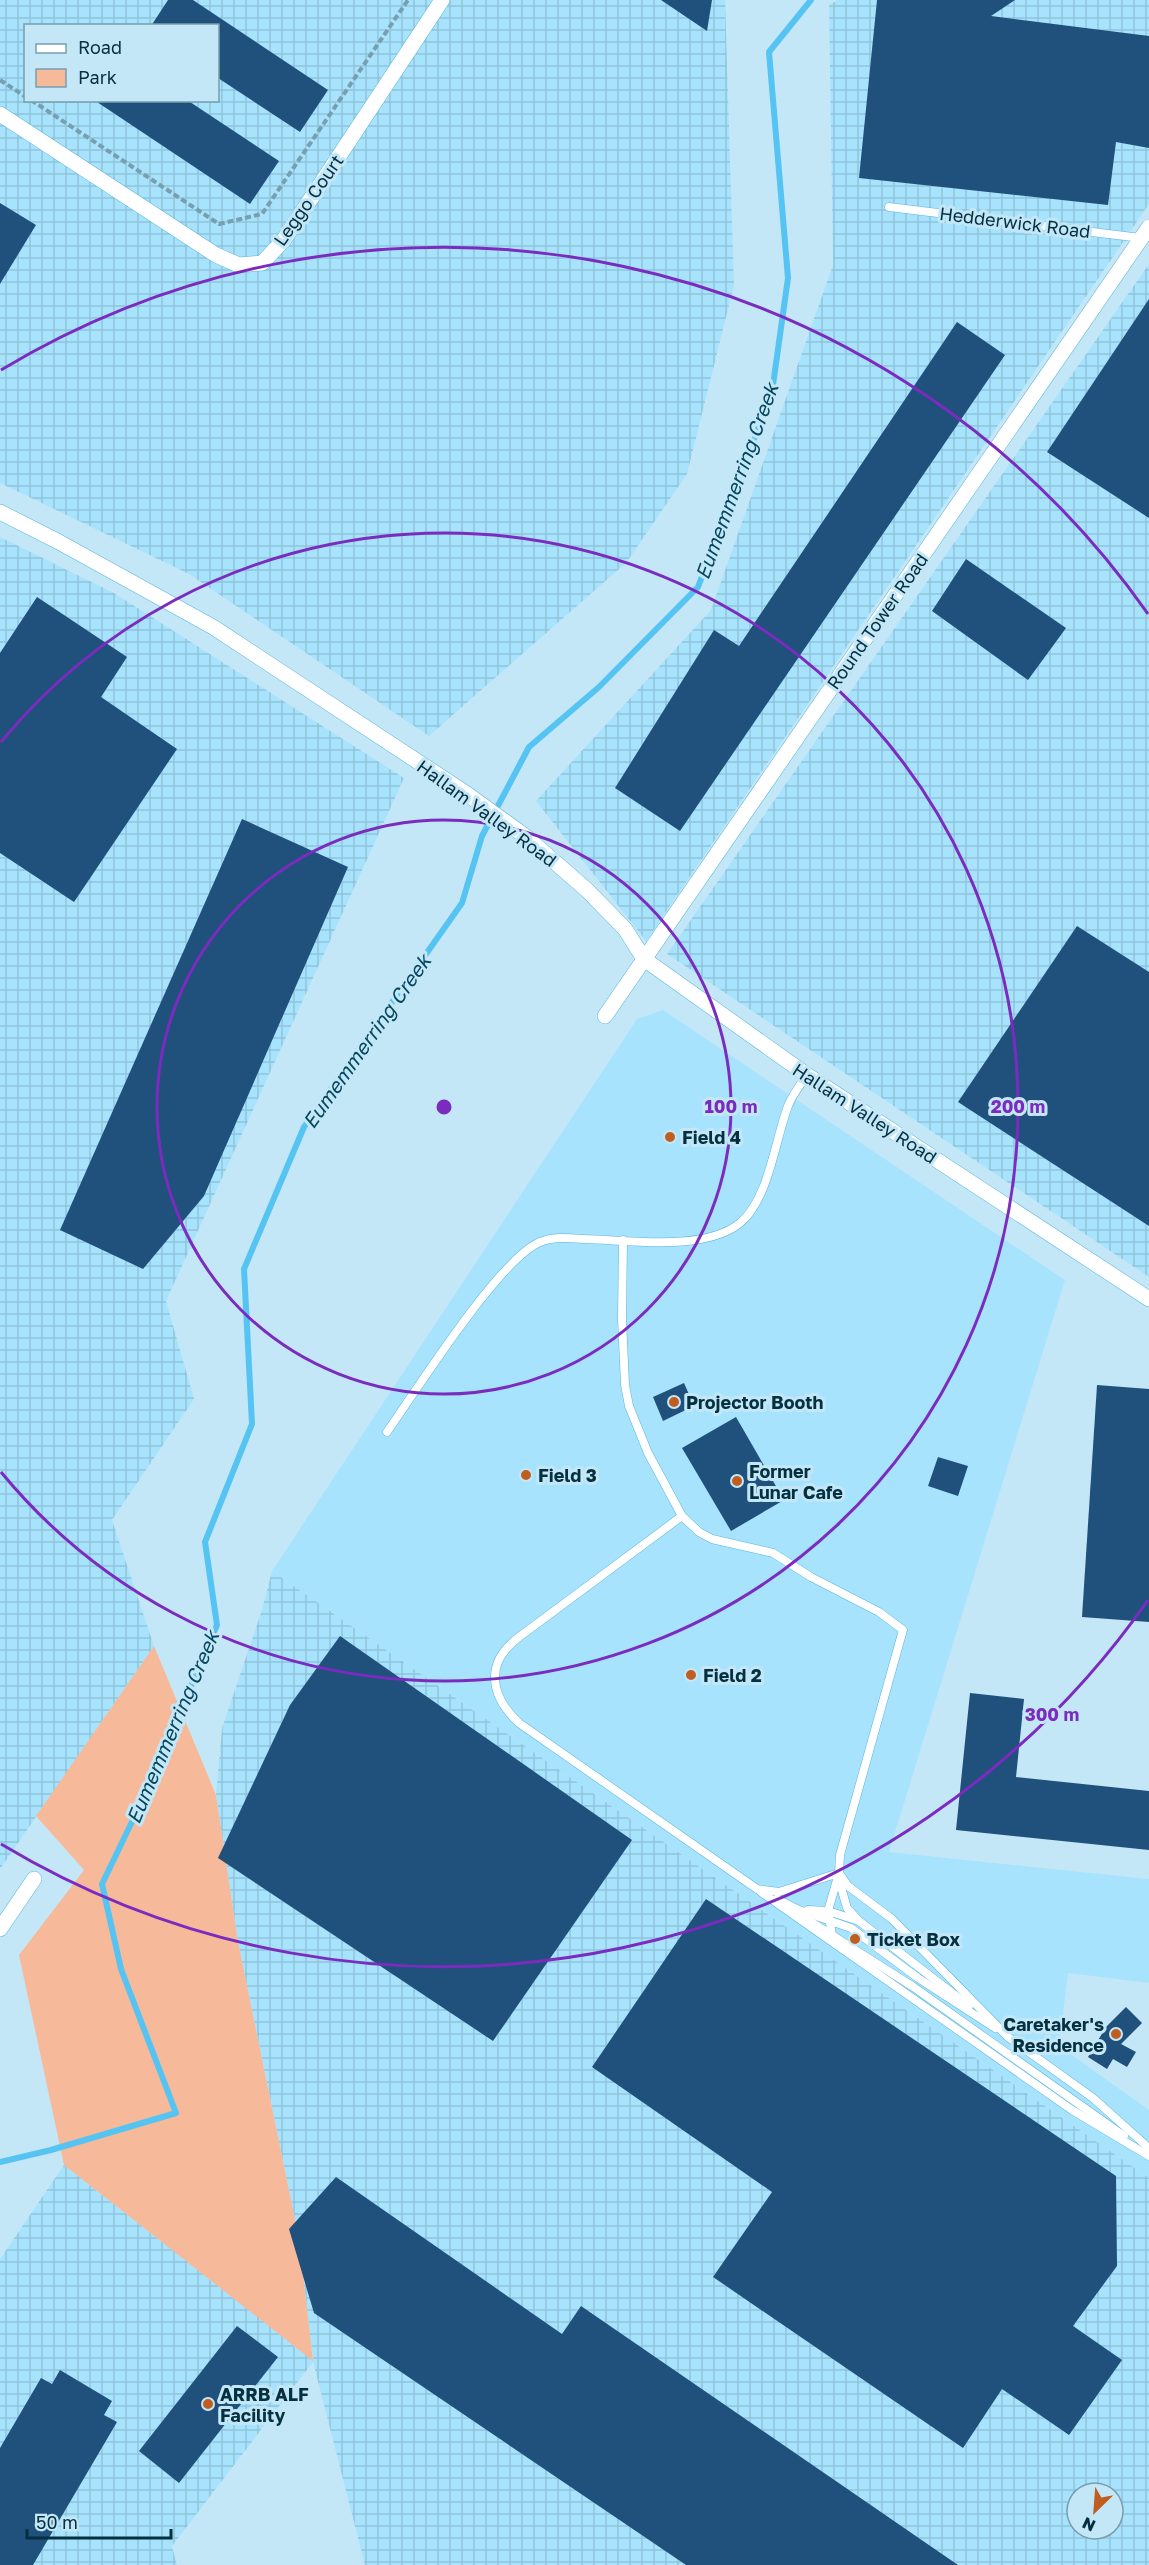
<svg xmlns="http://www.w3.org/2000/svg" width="1149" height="2565" viewBox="0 0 1149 2565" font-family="'Golos Text',sans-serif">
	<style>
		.built { fill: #a8e3fe }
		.industrial { fill: url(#industrial-grid); fill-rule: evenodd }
		.green { fill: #f6ba9b }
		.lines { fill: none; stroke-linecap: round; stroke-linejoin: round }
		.stream { stroke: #56c4f2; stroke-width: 6 }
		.building { fill: #20507c }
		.service-casing { stroke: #56b5de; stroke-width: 9 }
		.minor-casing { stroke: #56b5de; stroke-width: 16 }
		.path { stroke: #789faf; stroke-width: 4; stroke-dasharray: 6 3; stroke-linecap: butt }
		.service { stroke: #fff; stroke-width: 8 }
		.minor { stroke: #fff; stroke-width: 15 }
		.ring { fill: none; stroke: #7b2cbf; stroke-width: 3 }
		.poi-dot { fill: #c05e20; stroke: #c4e7f7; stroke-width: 2 }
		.labels { text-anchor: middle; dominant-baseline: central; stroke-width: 6; stroke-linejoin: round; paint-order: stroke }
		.street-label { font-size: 18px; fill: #043040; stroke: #c4e7f7 }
		.poi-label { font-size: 18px; font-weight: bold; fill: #043040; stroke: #c4e7f7; text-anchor: start }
		.water-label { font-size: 20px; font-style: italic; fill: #04485f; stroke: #c4e7f7 }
		.centre { fill: #7b2cbf; stroke: #c4e7f7; stroke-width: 3 }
		.ring-label { font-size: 18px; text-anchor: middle; font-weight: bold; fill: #7b2cbf; stroke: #c4e7f7; stroke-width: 6; stroke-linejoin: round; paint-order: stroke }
	</style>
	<defs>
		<pattern id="industrial-grid" width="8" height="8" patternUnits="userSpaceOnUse" patternTransform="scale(1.5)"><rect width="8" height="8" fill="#a8e3fe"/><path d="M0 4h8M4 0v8" fill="none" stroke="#8fc3db"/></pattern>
	</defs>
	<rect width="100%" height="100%" fill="#c4e7f7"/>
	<polygon class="built" points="663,1010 1065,1280 889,1852 1149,1879 1149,1983 1068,1973 1059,2046 1149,2110 1149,2178 272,1571 637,1019"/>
	<g class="industrial">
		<path d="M0,0H725L734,285L687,474L626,563L429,736L189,574L0,483ZM26,26H218V100H26Z"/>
		<polygon points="838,0 1149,0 1149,204 646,941 536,801 711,610 833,265 829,5"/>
		<polygon points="1149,264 1149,1277 667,954"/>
		<polygon points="0,537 114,593 404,778 166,1301 194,1399 112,1520 154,1646 0,1869"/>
		<path d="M272,1571L1149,2178V2565H365L313,2362L172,2546L177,2565H0V2259L64,2165L313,2360L299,2239L238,1942L216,1795L222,1728L262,1610ZM1077,2493H1113V2529H1077Z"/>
	</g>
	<polygon class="green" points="154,1646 216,1795 238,1942 299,2239 313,2361 64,2165 19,1955 84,1870 36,1816"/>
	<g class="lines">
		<polyline class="stream" points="0,2162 51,2150 176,2113 121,1969 102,1884 142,1801 217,1625 205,1542 252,1424 244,1269 304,1127 462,903 482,836 529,747 599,687 698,587 772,392 788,278 769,52 811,0"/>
	</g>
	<g class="building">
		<polygon points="168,0 193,0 328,90 300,132 218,78 218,26 151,26"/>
		<polygon points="661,0 712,0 707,31"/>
		<polygon points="877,0 1015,0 991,16 1149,36 1149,148 1116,142 1108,205 859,178"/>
		<polygon points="94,100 187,100 279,161 250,204"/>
		<polygon points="0,203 36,225 0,284"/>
		<polygon points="1149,299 1149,518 1047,452"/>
		<polygon points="957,322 1005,355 680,831 615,788 714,630 739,646"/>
		<polygon points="966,559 1066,628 1028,680 932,611"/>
		<polygon points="37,597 127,657 101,697 177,749 74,902 0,853 0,653"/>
		<polygon points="242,819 348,867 204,1196 143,1269 60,1230"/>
		<polygon points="1077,926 1149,972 1149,1226 958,1102"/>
		<polygon points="684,1383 694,1406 663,1421 653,1397"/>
		<polygon points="1097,1385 1149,1389 1149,1622 1082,1617"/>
		<polygon points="736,1417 784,1500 731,1531 682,1448"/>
		<polygon points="938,1457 968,1466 958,1496 928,1486"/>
		<polygon points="340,1636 632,1840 493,2041 218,1858 290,1705"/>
		<polygon points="970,1693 1024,1699 1016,1777 1149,1791 1149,1850 956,1830"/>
		<polygon points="706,1899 1116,2176 1117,2266 1073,2326 1122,2360 1069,2435 1002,2389 963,2448 713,2277 772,2192 592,2067"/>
		<polygon points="1126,2007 1142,2023 1121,2044 1136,2052 1127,2067 1113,2059 1107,2069 1088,2057 1106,2027"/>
		<polygon points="336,2177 562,2334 581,2306 958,2565 686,2565 314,2313 289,2229"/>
		<polygon points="237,2326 278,2357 179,2483 139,2451"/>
		<polygon points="60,2370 112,2401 104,2415 117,2422 33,2565 0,2565 0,2448 41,2378 52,2384"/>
	</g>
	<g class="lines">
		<defs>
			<g id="service">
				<polyline points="889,207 1141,238"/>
				<polyline points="623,1240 622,1319 625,1385 629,1406 648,1453 682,1516 699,1532 712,1539 773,1553 811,1577 879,1612 903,1630 840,1855 839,1873 848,1886 892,1919 1008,2037 1093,2098 1149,2148"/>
				<path d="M387,1432C416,1391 499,1259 540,1242C554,1236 570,1238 585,1239C629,1240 704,1252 740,1223C769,1199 775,1140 788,1106C792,1095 800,1085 807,1075"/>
				<path d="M682,1516L519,1637C484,1663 490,1696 519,1723L757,1889L779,1892L839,1873"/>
				<polyline points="839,1880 847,1908 858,1920"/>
				<polyline points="761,1892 1072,2110 1149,2156"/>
				<polyline points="777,1899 799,1910 851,1928 918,1978 995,2028"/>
				<polyline points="808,1910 828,1911 859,1921 969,2006"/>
				<polyline points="800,1915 912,1986 1124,2136"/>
				<polyline points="832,1935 828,1911 839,1873"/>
			</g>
			<g id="minor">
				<polyline points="0,114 216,255 239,265 262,263 283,241 442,0"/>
				<polyline points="0,512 59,542 213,627 467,794 525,836 588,891 625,929 644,959 807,1075 1149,1299"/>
				<polyline points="605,1016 1149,227"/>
				<polyline points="0,1929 34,1879"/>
			</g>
		</defs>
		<use href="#service" class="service-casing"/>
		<use href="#minor" class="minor-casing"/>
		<g class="path">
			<polyline points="0,80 26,97"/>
			<polyline points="31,100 219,224 262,214 408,0"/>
		</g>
		<use href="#service" class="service"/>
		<use href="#minor" class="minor"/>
	</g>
	<g class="ring">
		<circle cx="444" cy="1107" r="287"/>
		<path d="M1 742A574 574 0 1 1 1 1472"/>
		<path d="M1148 1600A860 860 0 0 1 1 1844M1 370A860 860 0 0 1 1148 614"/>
	</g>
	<g class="poi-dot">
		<circle cx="670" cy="1137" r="6"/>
		<circle cx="674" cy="1402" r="6"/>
		<circle cx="526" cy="1475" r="6"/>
		<circle cx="737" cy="1481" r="6"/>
		<circle cx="691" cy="1675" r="6"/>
		<circle cx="855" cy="1939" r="6"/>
		<circle cx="1116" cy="2034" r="6"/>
		<circle cx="208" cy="2404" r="6"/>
	</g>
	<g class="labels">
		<g class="street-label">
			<text transform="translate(308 200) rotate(-55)">Leggo Court</text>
			<text transform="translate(1015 222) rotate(7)">Hedderwick Road</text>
			<text transform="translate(877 621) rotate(-55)">Round Tower Road</text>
			<text transform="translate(487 813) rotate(36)">Hallam Valley Road</text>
			<text transform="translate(865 1113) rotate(33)">Hallam Valley Road</text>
		</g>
		<g class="poi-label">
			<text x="682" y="1137">Field 4</text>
			<text x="686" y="1402">Projector Booth</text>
			<text x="749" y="1471">Former<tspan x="749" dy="21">Lunar Cafe</tspan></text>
			<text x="538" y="1475">Field 3</text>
			<text x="703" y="1675">Field 2</text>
			<text x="867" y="1939">Ticket Box</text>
			<text x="1104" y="2024" text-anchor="end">Caretaker's<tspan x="1104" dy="21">Residence</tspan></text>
			<text x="220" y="2394">ARRB ALF<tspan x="220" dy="21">Facility</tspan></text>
		</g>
		<g class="water-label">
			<text transform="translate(736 481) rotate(-70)">Eumemmerring Creek</text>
			<text transform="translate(366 1041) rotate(-55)">Eumemmerring Creek</text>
			<text transform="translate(172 1727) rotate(-67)">Eumemmerring Creek</text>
		</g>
	</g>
	<circle cx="444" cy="1107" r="9" class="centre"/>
	<g class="ring-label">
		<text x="731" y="1113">100 m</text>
		<text x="1018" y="1113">200 m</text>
		<text x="1052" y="1721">300 m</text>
	</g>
	<rect x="24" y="24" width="195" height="78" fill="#c4e7f7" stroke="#779eae" stroke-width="1.5"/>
	<rect x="36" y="44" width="30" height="9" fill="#ffffff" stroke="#779eae" stroke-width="1.5"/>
	<text x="78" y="54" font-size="18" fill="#043040">Road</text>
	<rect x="36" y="69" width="30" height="18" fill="#f6ba9b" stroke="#779eae" stroke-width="1.5"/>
	<text x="78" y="84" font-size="18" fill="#043040">Park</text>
	<g transform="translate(1095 2511) rotate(205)"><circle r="28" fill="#c4e7f7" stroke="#779eae" stroke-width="1.5"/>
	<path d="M0-4.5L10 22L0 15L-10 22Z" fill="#c05e20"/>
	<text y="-9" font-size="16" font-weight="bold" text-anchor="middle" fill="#043040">N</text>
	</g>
	<path d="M27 2529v9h144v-9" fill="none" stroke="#043040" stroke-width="3"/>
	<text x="36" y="2529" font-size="18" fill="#043040" stroke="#c4e7f7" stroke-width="4.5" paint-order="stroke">50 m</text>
</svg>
